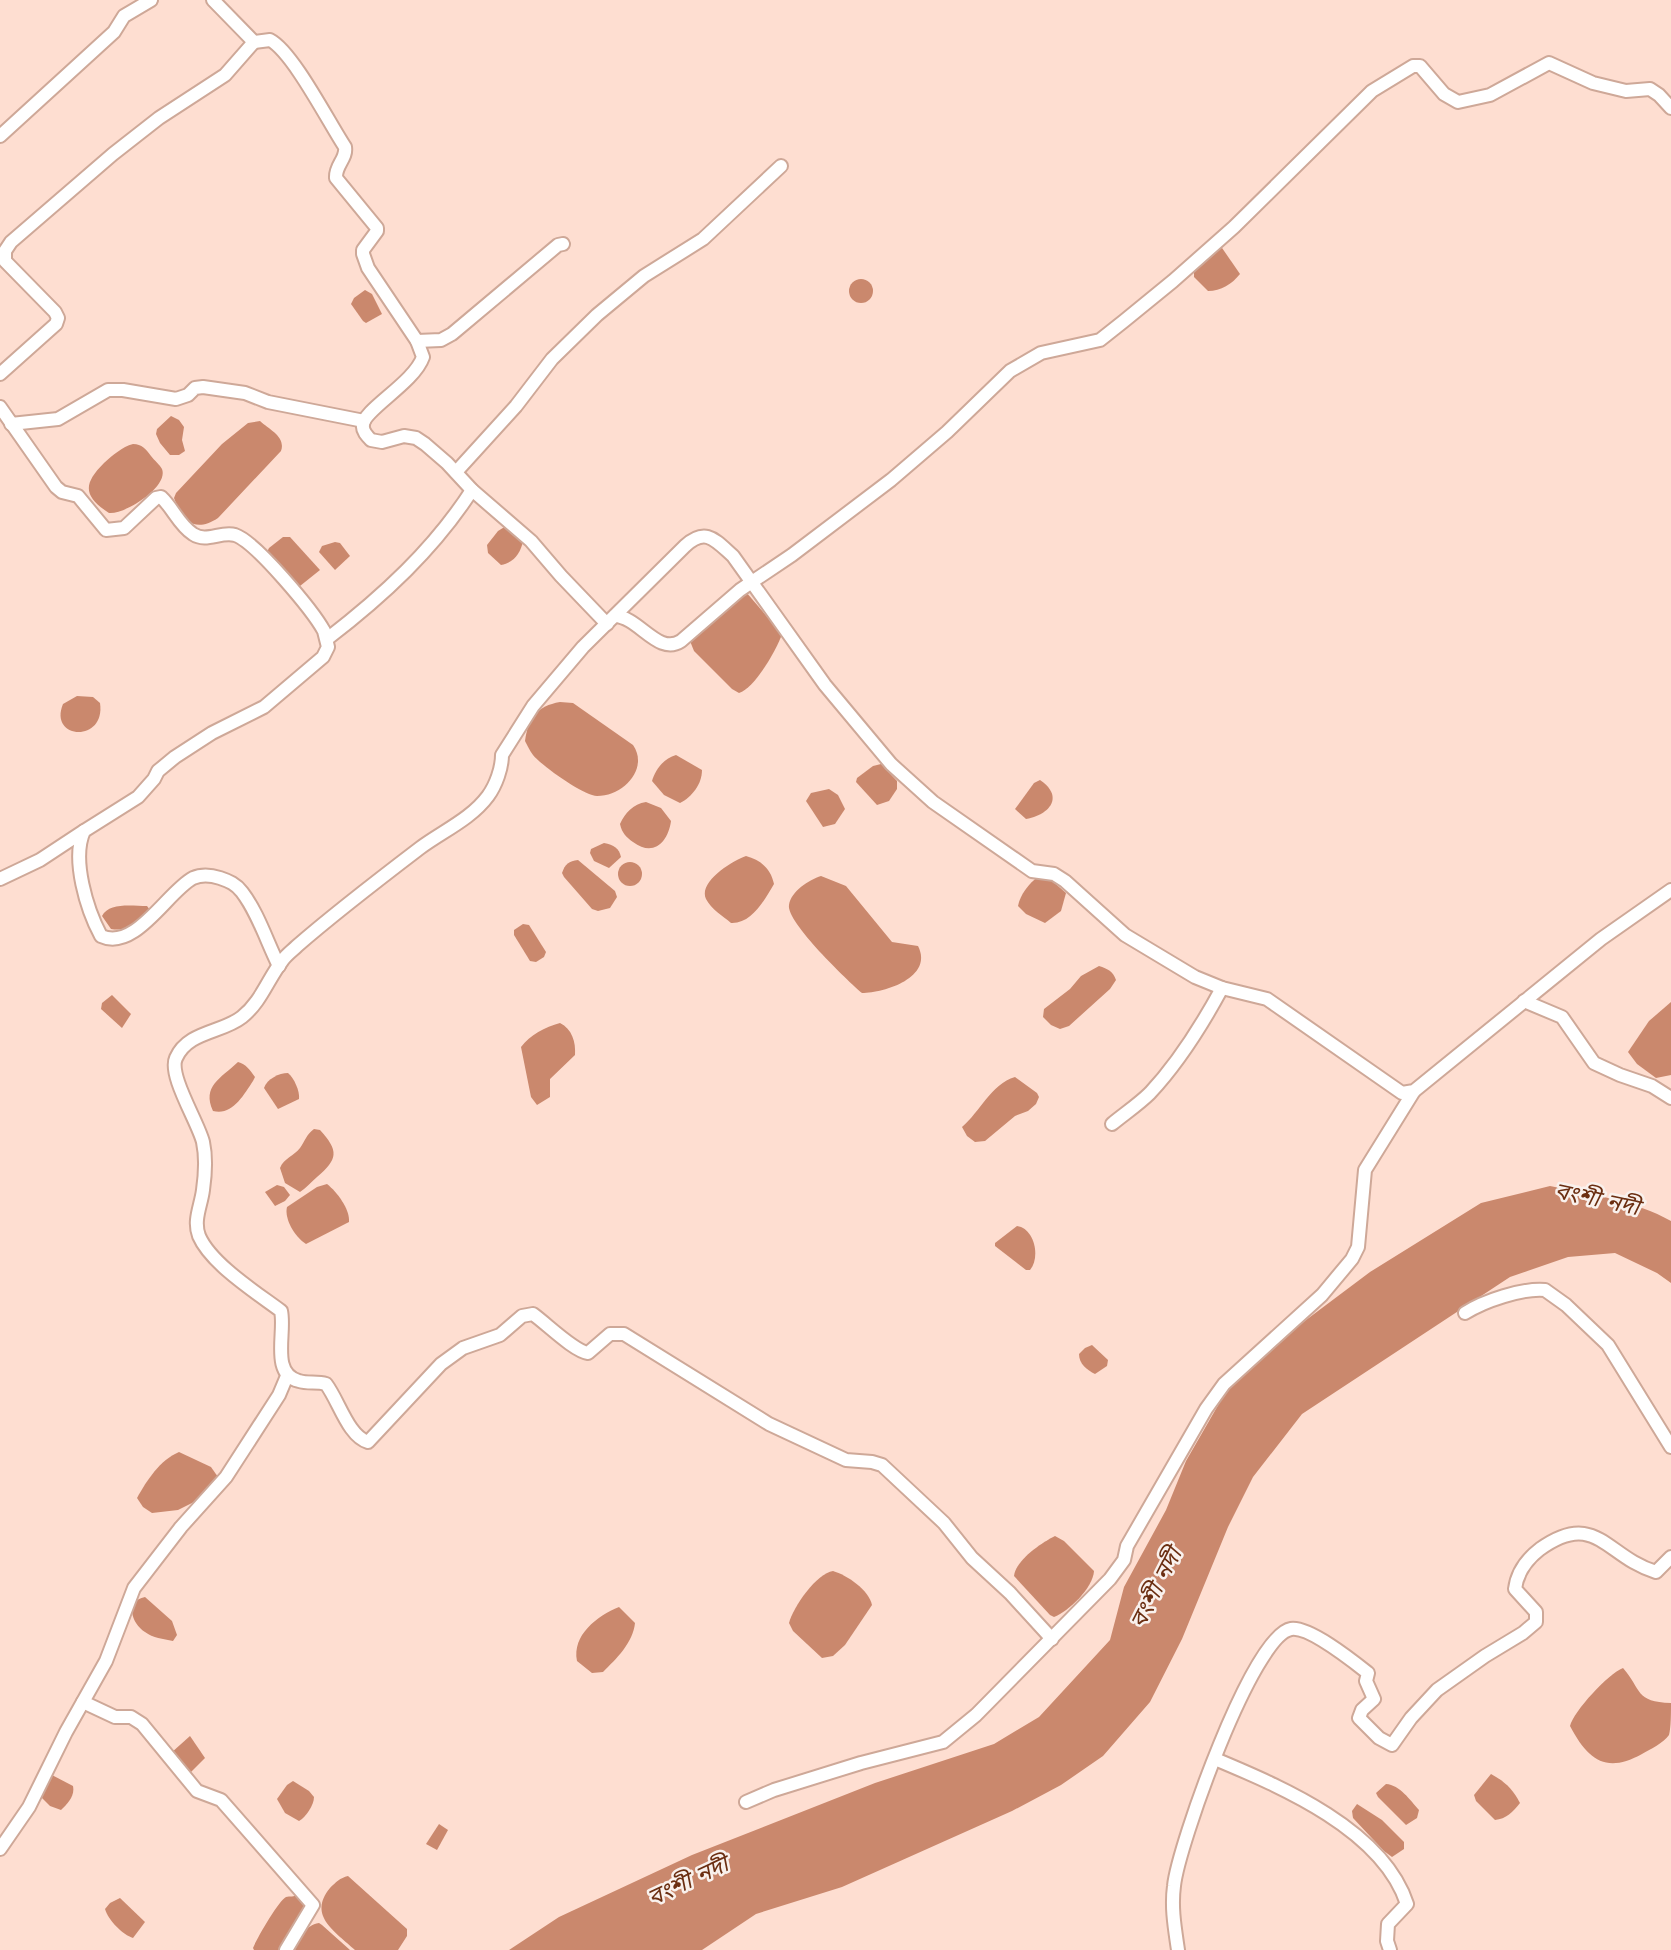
<svg xmlns="http://www.w3.org/2000/svg" width="1671" height="1950" viewBox="0 0 1671 1950" font-family="'Work Sans','Noto Sans Bengali',sans-serif">
	<style>
		.water { fill: #ca886d }
		.lines { fill: none; stroke-linecap: round; stroke-linejoin: round }
		.minor-casing { stroke: #cea898; stroke-width: 16 }
		.minor { stroke: #fff; stroke-width: 12 }
		.labels { text-anchor: middle; dominant-baseline: central; stroke-width: 5; stroke-linejoin: round; paint-order: stroke }
		.water-label { font-size: 23px; font-style: italic; fill: #6b2e11; stroke: #f9f1ed }
	</style>
	<rect width="100%" height="100%" fill="#feded1"/>
	<g class="water">
		<path d="M1220,245L1240,274C1232,284 1221,291 1208,291L1194,277V267Z"/>
		<circle cx="861" cy="291" r="12"/>
		<polygon points="365,290 372,294 382,314 366,323 363,321 351,304 354,298"/>
		<polygon points="171,416 179,420 184,427 182,440 185,451 179,455 170,455 160,443 156,434 157,429"/>
		<path d="M260,421C270,430 286,437 281,451L218,518C195,533 183,522 174,498L176,493L222,444L248,423Z"/>
		<path d="M133,444C142,444 146,449 151,456C154,460 160,465 162,469C169,487 124,515 109,513C83,496 83,484 104,463C113,455 122,447 133,444Z"/>
		<path d="M506,526L523,541C521,552 514,563 501,565L488,553L487,545L498,531Z"/>
		<polygon points="283,537 290,537 320,570 295,590 267,552 269,548"/>
		<polygon points="335,542 340,543 350,556 335,570 319,552 322,546"/>
		<path d="M746,592L782,634C777,649 755,688 739,693L732,689L694,651L690,641Z"/>
		<path d="M77,696L93,697L100,703C106,743 48,740 63,704Z"/>
		<path d="M560,702L573,703L633,745C649,768 624,796 597,796C584,796 542,766 533,755C530,751 527,745 525,741C528,718 537,706 560,702Z"/>
		<path d="M676,755L702,770C702,784 692,797 680,803L664,795L652,781C655,770 664,758 676,755Z"/>
		<polygon points="881,764 897,781 897,789 889,801 877,805 856,782 857,778 873,766"/>
		<path d="M1040,780C1065,797 1049,815 1026,819L1015,809L1034,783Z"/>
		<polygon points="829,789 838,795 845,809 835,824 823,827 806,801 811,793"/>
		<path d="M646,802L661,808L671,821C668,843 653,857 633,842C626,837 622,833 620,824C625,813 633,804 646,802Z"/>
		<path d="M604,843C614,845 619,848 621,857L609,868L594,861L590,853L591,849Z"/>
		<path d="M746,856C761,860 771,869 774,884C765,899 752,924 731,923C723,916 711,909 706,899C698,882 732,861 746,856Z"/>
		<path d="M578,860L615,891L617,897L610,908L598,911L592,909L564,877L562,873C565,864 569,861 578,860Z"/>
		<circle cx="630" cy="874" r="12"/>
		<path d="M821,876L846,886L892,942L918,946C934,977 885,993 862,993C848,981 786,922 789,905C791,891 809,880 821,876Z"/>
		<path d="M1038,877L1050,879L1066,893L1061,911L1045,923L1026,914L1018,906C1020,895 1029,883 1038,877Z"/>
		<path d="M147,906L150,910C140,923 128,932 111,929L102,916C109,902 132,906 147,906Z"/>
		<polygon points="523,924 529,925 546,952 544,957 536,962 530,961 514,935 514,930"/>
		<path d="M1099,966C1108,969 1113,971 1116,980L1110,989L1069,1026L1060,1029L1051,1025L1043,1017L1044,1009L1070,989L1081,976Z"/>
		<polygon points="112,995 131,1014 122,1028 101,1009 102,1003"/>
		<polygon points="1671,1002 1671,1075 1656,1078 1637,1064 1628,1052 1649,1021"/>
		<path d="M560,1023C572,1029 576,1042 575,1055L550,1079V1097L537,1105L531,1097L521,1047C530,1035 545,1027 560,1023Z"/>
		<path d="M238,1062C246,1064 250,1070 255,1077L253,1081C243,1096 232,1116 213,1111C202,1086 220,1079 238,1062Z"/>
		<path d="M288,1073C294,1078 300,1091 299,1099L278,1109L264,1088C267,1079 279,1073 288,1073Z"/>
		<path d="M1015,1077L1037,1093L1039,1097L1036,1104L1028,1111L1015,1116L985,1141L975,1142L967,1136L962,1127C980,1112 991,1084 1015,1077Z"/>
		<path d="M314,1129L320,1130C339,1151 338,1159 317,1177C311,1182 306,1188 300,1192L285,1183L280,1168C284,1158 294,1156 300,1148C305,1141 306,1135 314,1129Z"/>
		<path d="M327,1184C337,1192 350,1209 349,1222L306,1244C295,1237 284,1219 287,1207L317,1187Z"/>
		<polygon points="277,1185 284,1187 290,1195 285,1201 275,1206 265,1192"/>
		<path d="M1550,1186C1589,1194 1636,1201 1671,1221V1283L1657,1273L1615,1253L1568,1257L1510,1277L1302,1414L1253,1477L1228,1527L1182,1639L1150,1702L1103,1756L1061,1785L1012,1811L842,1887L756,1914L702,1950H509L559,1917L692,1855L875,1783L994,1744L1039,1717L1110,1640L1124,1587L1166,1510L1186,1461L1228,1388L1278,1341L1370,1272L1481,1203Z"/>
		<path d="M1017,1226C1034,1228 1041,1257 1030,1270H1026L995,1246V1243Z"/>
		<path d="M1092,1345L1108,1360L1107,1366L1095,1374C1087,1370 1079,1364 1079,1354L1085,1348Z"/>
		<path d="M179,1452L211,1467L218,1477L202,1498L178,1510L152,1513L143,1507L137,1498C147,1480 160,1460 179,1452Z"/>
		<path d="M1055,1536L1064,1541L1094,1571C1093,1588 1069,1611 1054,1617L1050,1615L1014,1576C1016,1560 1041,1543 1055,1536Z"/>
		<path d="M833,1571C847,1575 869,1590 872,1605L845,1645L833,1656L822,1658L793,1631L789,1623C793,1607 817,1573 833,1571Z"/>
		<path d="M145,1597L172,1621L177,1635L173,1641C163,1639 153,1638 145,1632C131,1623 125,1601 145,1597Z"/>
		<path d="M619,1607L635,1623C633,1643 616,1659 603,1672L592,1673L577,1661C572,1635 597,1616 619,1607Z"/>
		<path d="M1623,1668C1642,1690 1635,1702 1671,1703C1671,1712 1671,1728 1669,1735C1663,1743 1651,1749 1642,1754C1606,1774 1588,1760 1570,1726C1574,1711 1608,1674 1623,1668Z"/>
		<polygon points="190,1736 205,1758 187,1776 171,1753"/>
		<path d="M50,1774L73,1786C75,1796 68,1803 61,1810L50,1806L39,1795Z"/>
		<path d="M1491,1774C1504,1781 1513,1789 1520,1803C1513,1812 1506,1819 1495,1820L1476,1801L1474,1795Z"/>
		<path d="M293,1781L309,1791L314,1797C314,1805 306,1817 299,1821L285,1813L277,1799L287,1785Z"/>
		<path d="M1386,1784C1400,1785 1410,1800 1419,1810L1417,1818L1406,1825L1378,1797L1376,1793Z"/>
		<polygon points="1357,1804 1382,1820 1404,1842 1404,1849 1392,1857 1384,1851 1353,1818 1352,1811"/>
		<polygon points="439,1824 448,1830 437,1850 426,1844"/>
		<path d="M348,1876L407,1929V1936L398,1950H355C336,1932 307,1916 330,1888C336,1882 340,1878 348,1876Z"/>
		<path d="M297,1895L308,1904L284,1950H254L253,1948C256,1940 279,1900 286,1897C290,1896 294,1897 297,1895Z"/>
		<path d="M120,1898L145,1922L133,1938C123,1935 108,1920 105,1909L110,1903Z"/>
		<path d="M319,1923L322,1925L350,1950H295C300,1938 305,1925 319,1923Z"/>
	</g>
	<g class="lines">
		<defs>
			<g id="minor">
				<path d="M213,0L254,42L270,40C293,52 329,123 345,147C347,159 335,165 336,178L377,228V231L363,250V254L368,268L417,341L423,357C414,383 363,410 363,425C362,431 367,436 371,440L382,442L404,436L416,438L425,444L447,463L472,490L531,541L561,576L607,624"/>
				<polyline points="0,136 114,32 124,16 151,0"/>
				<polyline points="417,341 441,340 452,334 558,245 563,244"/>
				<polyline points="0,374 56,324 58,318 55,312 5,261 5,251 11,242 113,154 159,118 225,75 254,42"/>
				<path d="M0,407L56,487L62,492L78,496L106,530L124,528L156,498L161,497C173,508 179,525 193,534C206,543 221,531 235,535C256,542 313,611 324,631L328,647L323,657L264,707L212,733L175,757L158,771L154,779L138,797L84,831C71,859 87,910 101,936C135,952 168,891 193,878C202,874 211,875 220,878C229,881 236,884 242,892C258,913 267,942 279,966"/>
				<polyline points="11,424 58,419 108,390 123,390 176,399 188,395 195,388 203,387 245,393 268,402 364,421"/>
				<polyline points="456,472 516,406 552,359 597,315 644,276 703,239 781,166"/>
				<path d="M615,616C639,617 658,656 681,641L740,590L792,555L891,480L947,432L1010,371L1041,353L1100,340L1124,321L1173,281L1234,227L1372,91L1413,66H1420L1444,94L1458,102L1490,95L1549,63L1593,83L1626,91L1650,89L1659,95L1671,108"/>
				<path d="M327,639C383,596 434,549 472,490"/>
				<polyline points="0,879 40,860 84,831"/>
				<polyline points="1524,1001 1562,1017 1594,1063 1620,1075 1652,1086 1671,1098"/>
				<path d="M1112,1124C1124,1114 1139,1104 1150,1093C1179,1062 1202,1025 1222,988"/>
				<path d="M1465,1313C1484,1301 1522,1288 1545,1290L1566,1305L1608,1345L1671,1447"/>
				<path d="M1052,1639L1010,1593L972,1558L944,1523L882,1465L872,1462L846,1460L769,1424L624,1334H610L588,1353C574,1351 548,1325 533,1314L522,1316L500,1335L463,1348L441,1364L368,1442C348,1436 339,1401 326,1384C317,1381 308,1384 299,1381C270,1374 286,1332 281,1311C257,1293 211,1264 199,1236C193,1220 201,1206 203,1190C205,1176 206,1156 203,1142C198,1122 168,1075 176,1058C188,1031 222,1033 242,1017C261,1002 268,979 282,961C286,955 292,951 297,946C336,912 378,880 420,848C443,831 471,819 488,796C496,785 502,768 502,755L533,706L583,647L685,546C706,527 715,540 733,556L825,685L891,764L933,802L1032,871L1054,874L1065,881L1125,935L1195,977L1222,988L1267,999L1402,1093L1414,1091L1601,939L1671,890"/>
				<polyline points="83,1702 115,1717 131,1717 142,1724 197,1791 221,1800 313,1905 286,1950"/>
				<path d="M1215,1759C1282,1787 1383,1830 1407,1904L1388,1924L1387,1941L1390,1950"/>
				<polyline points="746,1802 774,1790 861,1763 943,1742 976,1715 1110,1579 1124,1560 1127,1546 1206,1409 1224,1384 1322,1295 1352,1259 1358,1247 1365,1170 1414,1091"/>
				<polyline points="0,1849 29,1807 66,1732 106,1661 134,1588 181,1527 226,1477 279,1395 287,1376"/>
				<path d="M1178,1950C1175,1929 1171,1908 1174,1886C1178,1846 1253,1635 1291,1629C1309,1626 1354,1662 1368,1673L1366,1681L1374,1699L1362,1710L1359,1718L1379,1738L1392,1745L1411,1718L1437,1690L1485,1656L1523,1633L1536,1622V1612L1515,1589C1517,1573 1527,1559 1540,1549C1596,1509 1606,1557 1656,1572L1671,1557"/>
			</g>
		</defs>
		<use href="#minor" class="minor-casing"/>
		<use href="#minor" class="minor"/>
	</g>
	<g class="labels">
		<g class="water-label">
			<text transform="translate(1597 1199) rotate(12)">বংশী নদী</text>
			<text transform="translate(1156 1588) rotate(-63)">বংশী নদী</text>
			<text transform="translate(688 1881) rotate(-25)">বংশী নদী</text>
		</g>
	</g>
</svg>
